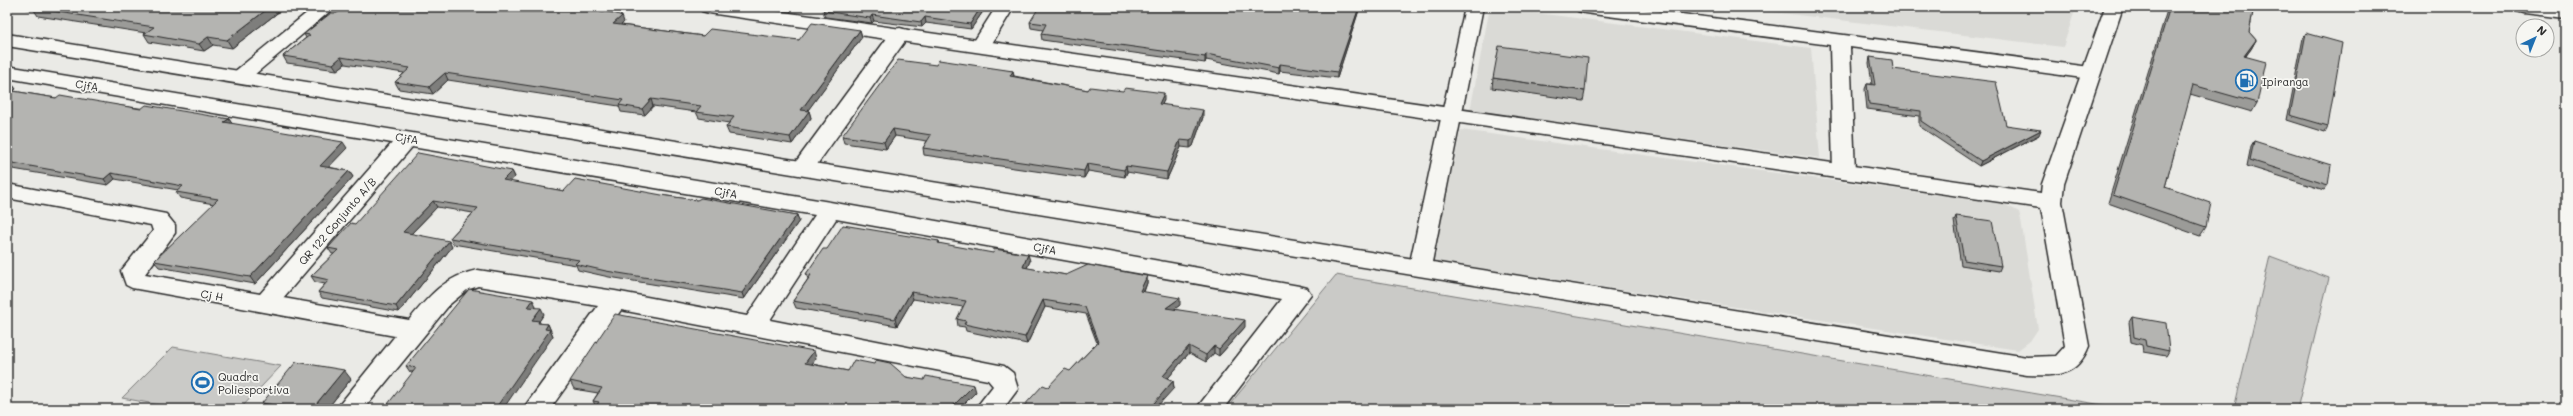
<svg xmlns="http://www.w3.org/2000/svg" width="2573" height="416" viewBox="0 0 2573 416" font-family="Mali,sans-serif">
	<style>
		.built { fill: #dadad6 }
		.green { fill: #cacac7; stroke: #7a7a79 }
		.lines { fill: none; stroke-linecap: round; stroke-linejoin: round }
		.minor-casing { stroke: #2b2b2b; stroke-width: 3 }
		.tertiary-casing { stroke: #2b2b2b; stroke-width: 3 }
		.minor { fill: #f6f6f2; fill-rule: evenodd }
		.tertiary { fill: #f6f6f2; fill-rule: evenodd }
		.wall { fill: #9b9b98; stroke: #2b2b2b }
		.shaded-wall { fill: #7e7e7c; stroke: #2b2b2b }
		.building { fill: #b4b4b1; stroke: #2b2b2b }
		.labels { text-anchor: middle; dominant-baseline: central; stroke-width: 3.5; stroke-linejoin: round; paint-order: stroke }
		.poi-label { font-size: 11px; fill: #2b2b2b; stroke: #f6f6f2; text-anchor: start }
		.street-label { font-size: 11px; fill: #2b2b2b; stroke: #f6f6f2 }
	</style>
	<rect width="100%" height="100%" fill="#eaeae6"/>
	<filter id="ink" filterUnits="userSpaceOnUse"><feTurbulence type="fractalNoise" baseFrequency=".025" numOctaves="2"/><feDisplacementMap in="SourceGraphic" scale="8" xChannelSelector="R" yChannelSelector="G"/><feConvolveMatrix kernelMatrix="1 2 1 2 8 2 1 2 1" color-interpolation-filters="sRGB"/></filter>
	<g filter="url(#ink)">
		<g class="built">
			<polygon points="1490,7 1811,48 1820,158 1470,111"/>
			<polygon points="1731,7 2076,7 2063,47"/>
			<polygon points="1461,130 2004,204 2019,212 2021,220 2038,329 2030,341 2018,350 1432,261"/>
		</g>
		<g class="green">
			<polygon points="2270,256 2329,278 2297,409 2234,409"/>
			<polygon points="1336,275 2126,409 1226,409"/>
			<polygon points="173,347 281,366 240,409 182,409 122,398"/>
		</g>
		<g class="lines">
			<defs>
				<g id="minor">
					<polygon points="314,7 335,7 248,80 234,80 231,76 234,72"/>
					<polygon points="996,7 1014,7 988,50 974,50 971,46"/>
					<polygon points="1465,7 1483,7 1431,267 1428,273 1420,275 1412,273 1409,267"/>
					<polygon points="1576,7 1628,7 2090,67 2097,69 2100,73 2097,77 2090,79 1850,47 1855,172 1852,177 1844,179 1836,177 1833,172 1830,45 1585,13 1578,11"/>
					<polygon points="900,28 907,30 910,34 811,173 803,175 795,173 792,168 795,163 893,30"/>
					<path d="M7,66L830,202L1299,286L1307,288L1311,294L1223,409H1196L1282,299L836,219L770,320L1004,366L1013,373L1018,389L1003,409H975L993,386L988,380L621,310L550,409H523L598,306L478,286L467,290L450,304L364,409H336L395,336L132,288L126,285L121,271L153,231L151,225L7,198V184L166,214L175,225V233L145,274L260,294L392,143L7,78ZM412,147L815,215L747,316L615,291L478,270C445,276 429,296 409,320L283,298Z"/>
				</g>
				<g id="tertiary">
					<path d="M700,7H748L2041,193L2042,184L2105,7H2123L2064,184L2062,202L2089,346C2077,377 2057,376 2027,375L7,46V34L2027,357L2056,356L2065,346L2041,208L709,13L702,11Z"/>
					<polygon points="2515,7 2566,7 2566,18 2524,13 2517,11"/>
				</g>
			</defs>
			<use href="#minor" class="minor-casing"/>
			<use href="#tertiary" class="tertiary-casing"/>
			<use href="#minor" class="minor"/>
			<use href="#tertiary" class="tertiary"/>
		</g>
		<g class="wall">
			<polygon points="17,7 285,7 232,48 213,45 204,51 149,42 144,34 146,33 38,16 34,10"/>
			<polygon points="814,7 986,7 971,29 926,23 922,27 874,21 872,23 825,17 823,11 825,9"/>
			<polygon points="1360,7 1337,78 1280,71 1279,74 1206,60 1205,63 1042,40 1041,34 1043,30 1031,28 1030,22"/>
			<polygon points="1789,7 1800,7 1800,8"/>
			<polygon points="2168,7 2254,7 2249,32 2256,40 2251,49 2246,56 2257,103 2252,112 2190,94 2165,187 2206,227 2200,236 2108,203"/>
			<polygon points="337,13 624,22 621,25 703,36 799,40 860,30 862,37 807,111 809,111 811,118 792,144 729,134 726,127 729,123 699,118 696,112 653,106 645,115 621,112 619,106 448,80 433,94 399,89 395,82 404,73 345,64 337,70 287,63 283,56 306,38 304,34"/>
			<polygon points="2306,33 2328,126 2325,132 2287,120 2303,38"/>
			<polygon points="1870,57 1893,69 2006,125 2039,135 1979,166 1919,126 1919,116 1867,109 1865,89 1867,84 1872,84 1869,63"/>
			<polygon points="936,65 1013,71 1014,76 1088,90 1164,100 1162,104 1203,117 1193,146 1190,148 1181,147 1167,179 1127,172 1125,177 1088,171 1084,178 924,155 923,148 927,141 895,136 886,149 844,143 842,136"/>
			<polygon points="1493,78 1585,91 1583,101 1492,88"/>
			<polygon points="7,82 11,83 16,89 13,91 56,98 229,119 232,124 347,148 328,167 349,171 353,177 255,284 159,267 154,261 214,204 180,198 176,192 178,190 115,179 108,185 7,168"/>
			<polygon points="2254,141 2328,185 2324,190 2247,166 2251,146"/>
			<polygon points="512,171 515,177 510,182 564,191 667,196 797,215 799,221 744,299 609,277 578,270 576,265 453,244 450,238 473,213 437,207 411,234 452,247 399,312 322,298 318,292 325,284 315,282 311,276 334,254 332,254 328,248 355,224"/>
			<polygon points="1956,216 2001,266 1999,271 1961,265 1954,221"/>
			<polygon points="939,241 940,244 1030,261 1027,268 1066,275 1147,276 1147,283 1144,292 1180,305 1174,309 1245,327 1219,356 1214,353 1206,362 1189,353 1168,378 1173,381 1174,388 1048,387 1070,371 1097,343 1086,314 1045,307 1027,344 966,331 965,327 958,326 957,319 963,307 913,299 897,326 796,308 793,301 808,279 806,274 827,249"/>
			<polygon points="536,306 535,308 544,314 539,321 541,324 548,324 553,336 412,372 410,372 406,366"/>
			<polygon points="2132,317 2169,351 2166,356 2143,352 2142,345 2131,342 2129,322"/>
			<polygon points="816,358 812,364 848,371 906,377 976,392 959,409 594,409 596,407 593,401 598,393 574,389 570,381"/>
			<polygon points="351,379 327,409 267,409 262,403"/>
		</g>
		<g class="shaded-wall">
			<polygon points="270,7 285,7 232,48 227,40"/>
			<polygon points="981,7 986,7 971,29 970,24"/>
			<polygon points="1359,7 1360,7 1337,78 1337,72"/>
			<polygon points="872,15 874,21 872,23 870,18"/>
			<polygon points="622,16 624,22 616,31 613,24"/>
			<polygon points="925,17 926,23 922,27 921,22"/>
			<polygon points="860,30 862,37 803,117 801,110"/>
			<polygon points="208,37 213,45 204,51 199,44"/>
			<polygon points="2256,40 2251,49 2239,64 2244,56"/>
			<polygon points="1206,54 1206,60 1205,63 1205,57"/>
			<polygon points="341,57 345,64 337,70 333,64"/>
			<polygon points="1280,64 1280,71 1279,74 1279,68"/>
			<polygon points="1013,71 1014,78 1010,76"/>
			<polygon points="445,73 448,80 433,94 429,87"/>
			<polygon points="11,83 16,89 7,95 7,86"/>
			<polygon points="1164,93 1164,100 1159,111 1159,104"/>
			<polygon points="651,99 653,106 645,115 642,109"/>
			<polygon points="1203,110 1203,117 1193,146 1190,148 1190,141"/>
			<polygon points="809,111 811,118 792,144 790,137"/>
			<polygon points="229,119 233,125 224,122"/>
			<polygon points="893,129 895,136 886,149 884,142"/>
			<polygon points="2041,130 2039,135 1979,166 1981,161"/>
			<polygon points="1180,140 1181,147 1167,179 1167,172"/>
			<polygon points="343,142 347,148 324,172 320,166"/>
			<polygon points="1087,164 1088,171 1084,178 1084,171"/>
			<polygon points="1126,166 1127,172 1125,177 1124,170"/>
			<polygon points="349,171 353,177 255,284 250,277"/>
			<polygon points="512,171 515,177 506,186 503,180"/>
			<polygon points="111,173 115,179 108,185 104,179"/>
			<polygon points="433,201 437,207 407,238 403,232"/>
			<polygon points="797,215 799,221 744,299 742,293"/>
			<polygon points="449,241 452,247 399,312 396,306"/>
			<polygon points="1028,254 1030,261 1024,274 1023,267"/>
			<polygon points="1147,276 1147,283 1141,298 1140,291"/>
			<polygon points="911,292 913,299 897,326 895,319"/>
			<polygon points="1180,298 1180,305 1167,315 1166,308"/>
			<polygon points="533,300 536,306 531,313 528,307"/>
			<polygon points="1043,300 1045,307 1027,344 1025,337"/>
			<polygon points="541,308 544,314 536,326 532,320"/>
			<polygon points="1245,320 1245,327 1219,356 1219,349"/>
			<polygon points="548,324 553,336 503,409 495,409"/>
			<polygon points="1189,346 1189,353 1164,383 1163,376"/>
			<polygon points="1214,346 1214,353 1206,362 1206,355"/>
			<polygon points="814,351 816,358 808,370 805,363"/>
			<polygon points="344,370 351,379 327,409 312,409"/>
			<polygon points="1173,381 1174,388 1155,409 1149,409"/>
			<polygon points="974,385 976,392 959,409 950,409"/>
		</g>
		<g class="building">
			<polygon points="35,7 270,7 227,40 208,37 199,44 144,34 154,27 33,8"/>
			<polygon points="344,7 571,7 614,13 622,16 613,24 703,36 710,29 799,40 812,23 860,30 801,110 809,111 790,137 726,127 734,117 696,112 701,106 651,99 642,109 619,105 623,100 445,73 429,87 395,82 410,68 341,57 333,64 283,56 310,35 304,34 331,13 337,13"/>
			<polygon points="826,7 981,7 970,24 925,17 921,22 872,15 870,18 823,11"/>
			<polygon points="1039,7 1359,7 1337,72 1280,64 1279,68 1206,54 1205,57 1041,34 1046,24 1030,22"/>
			<polygon points="2170,7 2254,7 2249,32 2256,40 2244,56 2266,62 2257,103 2193,85 2165,187 2211,203 2206,227 2113,195"/>
			<polygon points="2306,33 2342,43 2328,126 2290,115"/>
			<polygon points="1499,46 1588,58 1585,91 1493,78"/>
			<polygon points="1870,57 1892,60 1893,69 1996,82 2006,125 2041,130 1981,161 1921,121 1921,111 1869,104 1867,84 1875,85"/>
			<polygon points="898,60 936,65 939,60 1013,71 1010,76 1088,90 1090,87 1123,91 1125,88 1164,93 1159,104 1203,110 1193,139 1190,141 1180,140 1167,172 1126,166 1124,170 1087,164 1084,171 923,148 931,135 893,129 884,142 842,136"/>
			<polygon points="7,82 11,83 7,86"/>
			<polygon points="7,90 56,98 60,95 141,109 146,105 229,119 224,122 343,142 320,166 349,171 250,277 154,261 218,199 176,192 183,186 111,173 104,179 7,162"/>
			<polygon points="2254,141 2331,165 2328,185 2250,160"/>
			<polygon points="418,153 512,171 503,180 564,191 575,179 667,196 697,200 701,198 797,215 742,293 606,271 575,264 579,260 450,238 478,208 433,201 403,232 449,241 396,306 318,292 329,280 311,276 338,250 328,248 351,223 355,224"/>
			<polygon points="1956,216 1992,221 2001,266 1964,260"/>
			<polygon points="843,225 939,241 938,243 993,253 994,249 1028,254 1023,267 1066,275 1088,265 1147,276 1140,291 1180,298 1166,308 1245,320 1219,349 1214,346 1206,355 1189,346 1163,376 1173,381 1149,409 1021,409 1043,385 1048,387 1065,369 1070,371 1098,342 1085,307 1043,300 1025,337 964,324 966,321 957,319 966,301 911,292 895,319 793,301 811,275 806,274 823,249 827,249"/>
			<polygon points="469,289 533,300 528,307 541,308 532,320 539,321 538,323 548,324 545,329 550,330 495,409 384,409 416,368 406,366"/>
			<polygon points="615,314 814,351 805,363 848,371 854,360 874,364 876,360 890,363 906,377 924,380 926,376 974,385 950,409 594,409 599,402 593,401 602,388 570,381"/>
			<polygon points="2132,317 2166,323 2169,351 2146,346 2145,340 2134,337"/>
			<polygon points="296,362 344,370 312,409 301,409 262,403"/>
		</g>
	</g>
	<defs>
		<symbol id="fuel-ring" viewBox="-11 -11 22 22"><circle r="9.5" fill="#f6f6f2" stroke="#1f6fb2" stroke-width="1.5"/><path d="M-5.5-6h7V0h2V4h1.3V-2.5L3-4.5l.8-.8L6-3V5H2.5V1h-1V6h-7ZM-4.2-4.7v3.2H.2V-4.7Z" fill="#1f6fb2"/></symbol>
		<symbol id="stadium-ring" viewBox="-11 -11 22 22"><circle r="9.5" fill="#f6f6f2" stroke="#1f6fb2" stroke-width="1.5"/><path d="M0-5a6.5 5 0 1 0 0 10a6.5 5 0 1 0 0-10ZM-3.5-1.8h7v3.6h-7Z" fill="#1f6fb2"/></symbol>
	</defs>
	<g fill-rule="evenodd">
		<use href="#fuel-ring" x="2234" y="68" width="25" height="25"/>
		<use href="#stadium-ring" x="190" y="370" width="25" height="25"/>
	</g>
	<g class="labels">
		<g class="poi-label">
			<text x="2262" y="81">Ipiranga</text>
			<text x="218" y="376">Quadra<tspan x="218" dy="13">Poliesportiva</tspan></text>
		</g>
		<g class="street-label">
			<text transform="translate(87 85) rotate(9)">CjfA</text>
			<text transform="translate(407 138) rotate(9)">CjfA</text>
			<text transform="translate(726 192) rotate(10)">CjfA</text>
			<text transform="translate(337 221) rotate(-49)">QR 122 Conjunto A/B</text>
			<text transform="translate(1045 248) rotate(10)">CjfA</text>
			<text transform="translate(212 295) rotate(10)">Cj H</text>
		</g>
	</g>
	<rect width="2573" height="416" fill="none" stroke="#f6f6f2" stroke-width="24"/>
	<rect x="12" y="12" width="2549" height="392" fill="none" stroke="#2b2b2b" stroke-width="1.5" filter="url(#ink)"/>
	<g transform="translate(2535 38) rotate(43)"><circle r="19" fill="#f6f6f2" stroke="#a5a5a2"/>
	<path d="M0-3L7 15L0 10L-7 15Z" fill="#1f6fb2"/>
	<text y="-6" font-size="11" font-weight="bold" text-anchor="middle" fill="#2b2b2b">N</text>
	</g>
</svg>
